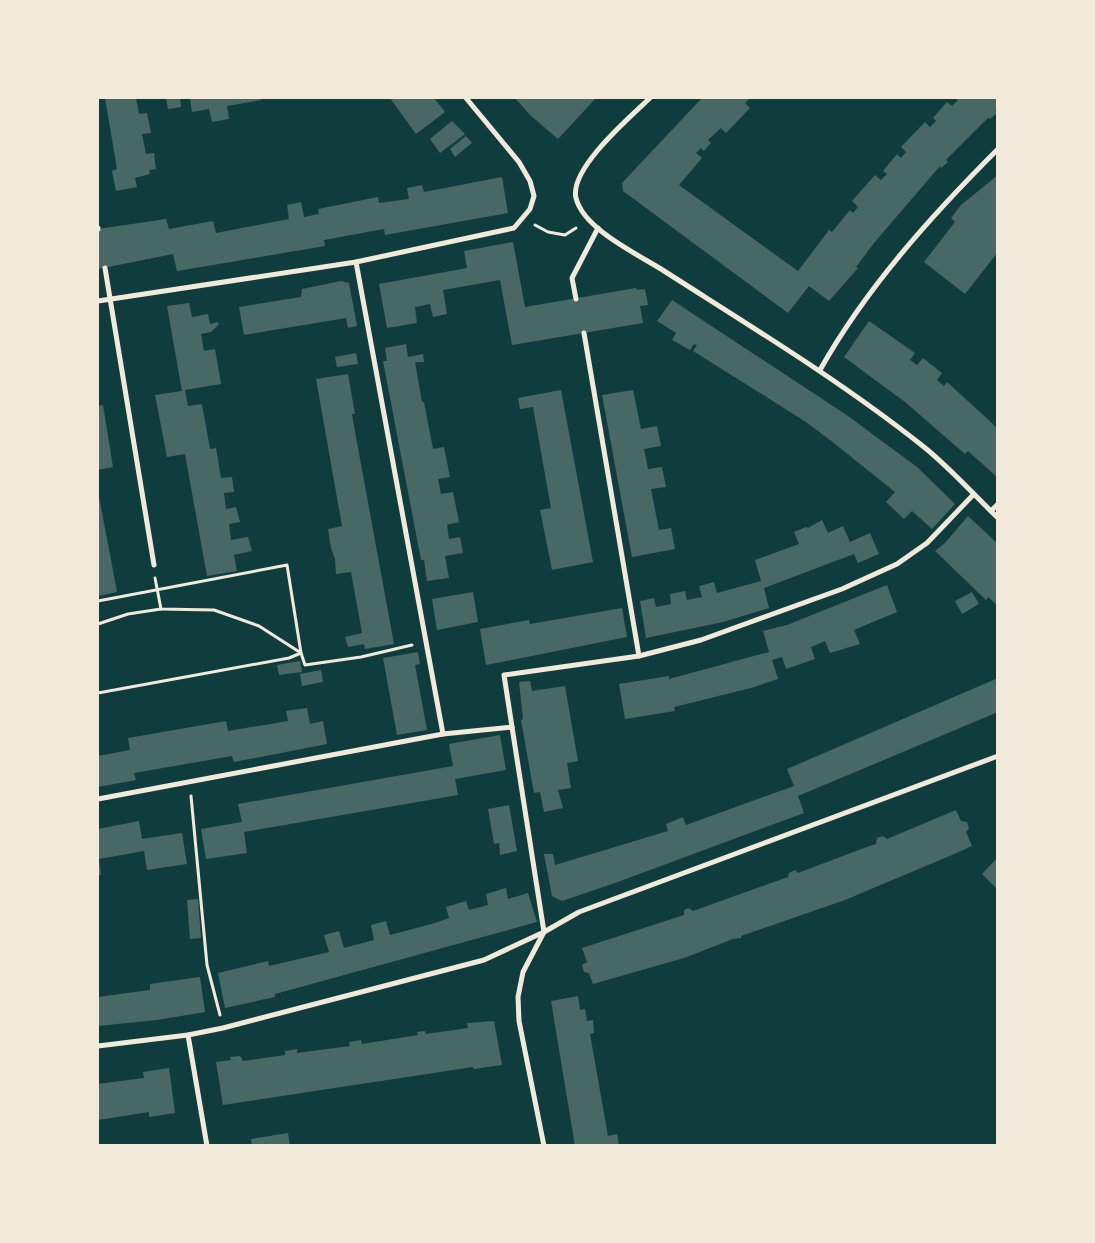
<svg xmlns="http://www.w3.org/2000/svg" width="1095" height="1243" viewBox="0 0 1095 1243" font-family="Quicksand,sans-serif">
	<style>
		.building { fill: #486865 }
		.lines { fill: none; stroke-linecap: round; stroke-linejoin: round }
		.path { stroke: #f1e9da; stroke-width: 3 }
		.minor { stroke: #f1e9da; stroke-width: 5 }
	</style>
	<rect width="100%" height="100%" fill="#0f3d3e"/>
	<g class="building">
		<polygon points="105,98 136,98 139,114 147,113 151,133 142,134 146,154 154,153 156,169 149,170 150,174 135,178 137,187 116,191 112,171 117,169"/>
		<polygon points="166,98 180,98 181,107 168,109"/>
		<polygon points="190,98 260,98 261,100 227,106 229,119 212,122 209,109 192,112"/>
		<polygon points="390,98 434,98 445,112 416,134"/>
		<polygon points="515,98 596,98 558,139 530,115"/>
		<polygon points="702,98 750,98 745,103 750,108 726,133 721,128 708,140 711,143 704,151 701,148 696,153 702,158 679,185 798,271 829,230 832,232 850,210 853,213 858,207 852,201 875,175 881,180 887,174 883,171 897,154 901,158 906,152 901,147 925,122 930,127 936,121 933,118 947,102 952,106 958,100 955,98 998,98 998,109 995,111 997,113 990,119 988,118 946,160 948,162 941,168 940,166 874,243 856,267 858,268 829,301 809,286 788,313 623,191 622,183"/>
		<polygon points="452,121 465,134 440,153 430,139"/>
		<polygon points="466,136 472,143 455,157 450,149"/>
		<polygon points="998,175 998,252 965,294 924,262 955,222 951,218 961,205"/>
		<polygon points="502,177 508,213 385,235 384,229 324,240 325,246 177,271 173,254 98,269 98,229 166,219 169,229 213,221 216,233 289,219 287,205 301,202 304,217 319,214 318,209 378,197 379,203 409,199 407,188 422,185 424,192"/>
		<polygon points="513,242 525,307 636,288 637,290 645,289 648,305 640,306 643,323 512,345 500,280 443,290 447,314 433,317 430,304 415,307 417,323 387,328 379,284 467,268 464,251"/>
		<polygon points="341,281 349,283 357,326 348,328 346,318 244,335 239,307 301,297 302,289"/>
		<polygon points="672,300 848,416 917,467 955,504 932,529 912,511 904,519 886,502 895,492 830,440 806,422 693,351 697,345 694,344 690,350 672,340 676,333 657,321"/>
		<polygon points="189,303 192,317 208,314 210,324 218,322 219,324 211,332 201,334 204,351 215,349 221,384 185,390 188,406 202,404 210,449 216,448 221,478 232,477 234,492 224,493 226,509 236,507 240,522 229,524 231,540 248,537 252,551 234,555 237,571 207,576 185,454 167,457 155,395 182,391 167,306"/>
		<polygon points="869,321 915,353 910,360 917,365 923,358 942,373 937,380 944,386 947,382 993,424 998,430 998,478 968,451 965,454 905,402 844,357"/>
		<polygon points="406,344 408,357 423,354 424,362 415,362 422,402 424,402 433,449 444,447 450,477 438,479 441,494 453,492 459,522 447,525 449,539 460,537 463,553 445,556 449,578 427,581 424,560 421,560 383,361 387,361 385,348"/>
		<polygon points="356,353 358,364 337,367 335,357"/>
		<polygon points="348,374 355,414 352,414 356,437 394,644 365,649 364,644 348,647 345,637 362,633 351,572 336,574 335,559 331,548 328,529 342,526 316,379"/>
		<polygon points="561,390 593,562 552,570 540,510 551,508 533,407 520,409 518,398"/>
		<polygon points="633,390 641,429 657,426 661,446 644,449 648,469 662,467 666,487 651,489 659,530 671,528 675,549 632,557 602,395"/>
		<polygon points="103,405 113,467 98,470 98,406"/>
		<polygon points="98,491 117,592 98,596"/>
		<polygon points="968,516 998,544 998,606 988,597 986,600 935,551 945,543"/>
		<polygon points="822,520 828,533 843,526 850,542 870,533 879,554 858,563 854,554 764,588 769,608 723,622 646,638 640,601 654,598 656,607 671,604 670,594 685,591 687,600 702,597 699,586 714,582 717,593 761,581 755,560 799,544 794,532 806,527 808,528"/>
		<polygon points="887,585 897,612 854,630 860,644 830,653 825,641 811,647 815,659 786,669 782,657 772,660 778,679 751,688 674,707 675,711 625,719 619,684 669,676 669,679 769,652 763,631 787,625"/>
		<polygon points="473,592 478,622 437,630 432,599"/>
		<polygon points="972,592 979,604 962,614 955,601"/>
		<polygon points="622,608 627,637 486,665 480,629 529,620 530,624"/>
		<polygon points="418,652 420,664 415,665 427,730 397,735 383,658"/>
		<polygon points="300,661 302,672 279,675 277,665"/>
		<polygon points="321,670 323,682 302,686 300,674"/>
		<polygon points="998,678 998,712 798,796 804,813 615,883 562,901 552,896 544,854 553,854 555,865 668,831 666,824 683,817 686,825 794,786 787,769"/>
		<polygon points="530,681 532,691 565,686 578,761 567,763 571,788 558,790 563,808 544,812 540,792 534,793 521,720 523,719 519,682"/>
		<polygon points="307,708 310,724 323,721 327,744 234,762 232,756 134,773 136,780 98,787 98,756 130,750 128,738 226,721 228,731 288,721 286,711"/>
		<polygon points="500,735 506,770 455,779 458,795 244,832 247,853 206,859 201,829 242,822 238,804 453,766 449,744"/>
		<polygon points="509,805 517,851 500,855 499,843 494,844 488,809"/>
		<polygon points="956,810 961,821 967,822 969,828 966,832 972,846 952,855 845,900 741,936 741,938 733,939 684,958 593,984 589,973 584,972 582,965 587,962 582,948 684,915 684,910 689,908 693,911 788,877 789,873 795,870 798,873 864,848 876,844 877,838 883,836 887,839"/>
		<polygon points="139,821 142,839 182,833 187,864 147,870 144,851 99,859 101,875 98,875 98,829"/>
		<polygon points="998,857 998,890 982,874"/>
		<polygon points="506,888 508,899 528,893 537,922 275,994 275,997 225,1008 218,973 268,961 269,966 329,952 324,935 339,931 344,948 374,940 371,925 386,921 390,935 435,923 449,918 446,907 466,901 469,910 488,905 486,894"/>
		<polygon points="198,899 201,938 190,939 187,900"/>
		<polygon points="200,977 205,1012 157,1020 98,1026 98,997 150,990 150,984"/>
		<polygon points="578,996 580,1010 585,1009 587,1021 593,1020 594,1033 590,1034 608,1136 617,1134 619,1146 575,1146 551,1001"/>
		<polygon points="494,1021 502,1065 474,1069 473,1067 223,1105 216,1062 231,1060 230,1057 240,1056 243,1061 285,1055 285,1051 297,1049 297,1053 350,1046 349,1042 361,1040 362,1044 418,1035 417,1032 425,1031 426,1034 468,1028 467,1023"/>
		<polygon points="169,1068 175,1113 149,1117 149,1112 98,1120 98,1084 144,1078 143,1072"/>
		<polygon points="288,1133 290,1146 252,1146 251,1139"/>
	</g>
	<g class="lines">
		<g class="path">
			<polyline points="535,225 548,232 565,235 576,228"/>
			<polyline points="155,578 161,609 214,610 259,626 301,653 305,665 361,657 412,645"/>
			<polyline points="98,601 287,565 301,653 289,658 98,693"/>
			<polyline points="98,624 128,614 161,609"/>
			<polyline points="191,796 207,965 220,1015"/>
		</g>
		<g class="minor">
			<path d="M650,98C630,117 569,169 576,198C583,228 635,253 661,269C750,326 841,381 924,447C950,468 973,494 998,518"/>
			<polyline points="98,228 98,229"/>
			<polyline points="356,262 443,734"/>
			<polyline points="105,268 154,565"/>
			<polyline points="576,299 572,278 598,228"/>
			<polyline points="98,301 356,262 514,228 530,209 534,196 530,181 519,162 466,98"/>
			<polyline points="584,333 639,656"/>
			<path d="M820,370C866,288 931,216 998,149"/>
			<polyline points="991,511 998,504"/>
			<polyline points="512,727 544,932 523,972 518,997 519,1021 544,1146"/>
			<polyline points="98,799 443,734 512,727 504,675 639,656 701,640 842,589 897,564 927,543 974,494"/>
			<polyline points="188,1035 207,1146"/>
			<polyline points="98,1046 188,1035 223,1028 484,960 544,932 579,912 998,756"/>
		</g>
	</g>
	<rect width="1095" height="1243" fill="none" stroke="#f1e9da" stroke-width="198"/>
</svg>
